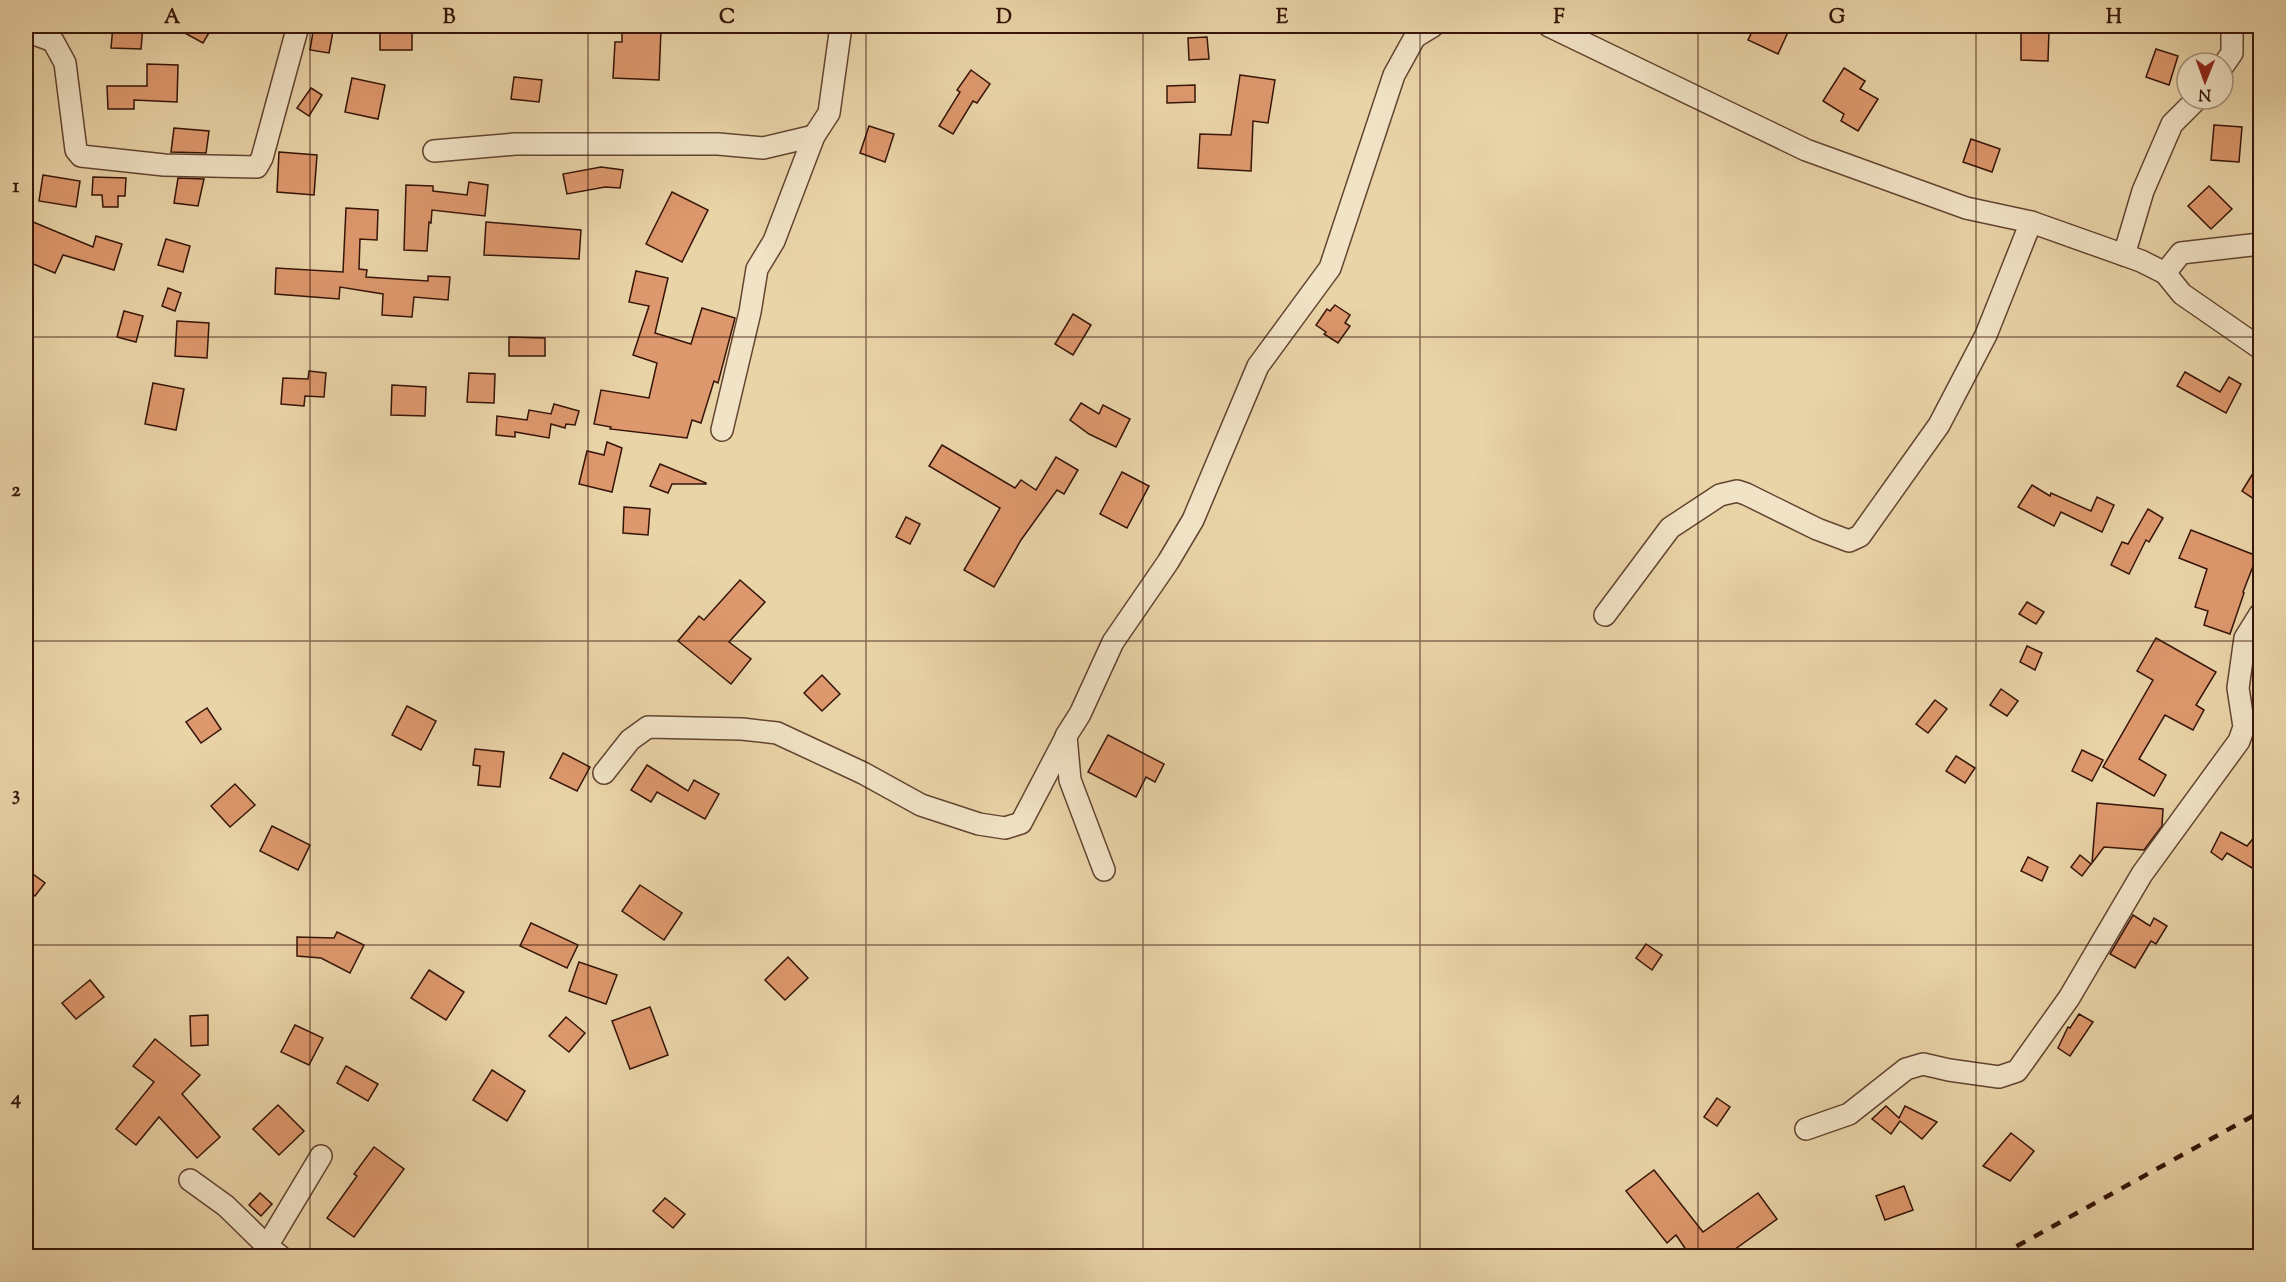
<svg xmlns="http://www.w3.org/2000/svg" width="2286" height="1282" viewBox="0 0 2286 1282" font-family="'Sorts Mill Goudy',serif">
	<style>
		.building { fill: #de986d; stroke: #361408; stroke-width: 1.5 }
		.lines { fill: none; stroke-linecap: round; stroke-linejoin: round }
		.minor-casing { stroke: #634430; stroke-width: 24 }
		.minor { stroke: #f1e3c6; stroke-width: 21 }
		.rail { stroke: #361408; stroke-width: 4.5; stroke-dasharray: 10 10; stroke-linecap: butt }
		.grid { fill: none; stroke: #361408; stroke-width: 1.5; stroke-opacity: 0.55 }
		.neatline { fill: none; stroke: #361408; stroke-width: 2 }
		.grid-label { font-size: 20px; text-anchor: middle; font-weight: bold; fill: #361408 }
	</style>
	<rect width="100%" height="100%" fill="#e9d4a8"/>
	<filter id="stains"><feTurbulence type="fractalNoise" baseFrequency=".00333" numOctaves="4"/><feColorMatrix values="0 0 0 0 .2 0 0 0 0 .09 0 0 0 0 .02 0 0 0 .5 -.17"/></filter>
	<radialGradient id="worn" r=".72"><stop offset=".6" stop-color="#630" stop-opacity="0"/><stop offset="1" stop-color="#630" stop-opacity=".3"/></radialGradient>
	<g class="building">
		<polygon points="113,26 143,26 141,49 111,48"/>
		<polygon points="172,26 213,26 203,43"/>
		<polygon points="314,26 334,26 329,53 310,50"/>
		<polygon points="1755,26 1779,26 1789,30 1778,54 1748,40"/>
		<polygon points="622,28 661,29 659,80 613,78 615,42 622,42"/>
		<polygon points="2021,28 2049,29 2048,61 2021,60"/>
		<rect x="380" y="33" width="32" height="17"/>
		<polygon points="1207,37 1209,59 1189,60 1188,38"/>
		<polygon points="2156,49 2178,56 2169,85 2146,77"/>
		<polygon points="147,64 178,65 177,102 134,100 134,109 108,109 107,86 147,86"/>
		<polygon points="1844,68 1865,81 1860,89 1878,99 1858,131 1841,121 1844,114 1823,101"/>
		<polygon points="971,70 990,84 977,103 973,101 953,134 939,126 960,92 957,90"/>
		<polygon points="1240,75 1275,80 1268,123 1253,121 1251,171 1198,168 1200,134 1231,135"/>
		<polygon points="514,77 542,80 539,102 511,99"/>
		<polygon points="352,78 385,85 378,119 345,112"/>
		<polygon points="1195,85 1195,102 1167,103 1167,86"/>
		<polygon points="311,88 322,95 309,116 297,108"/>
		<polygon points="2214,125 2242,127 2239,162 2211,160"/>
		<polygon points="869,126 894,134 885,162 860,153"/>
		<polygon points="174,128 209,131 206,153 171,152"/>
		<polygon points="1971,139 2000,149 1992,172 1963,162"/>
		<polygon points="279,152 317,155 314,195 277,192"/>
		<polygon points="601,167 623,170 620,188 605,187 567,194 563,174"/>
		<polygon points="43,175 80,181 76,207 39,201"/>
		<polygon points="93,177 126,178 125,196 118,196 118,207 103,207 102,195 92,195"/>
		<polygon points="178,178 204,179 198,206 174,203"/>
		<polygon points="469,182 488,185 485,216 432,210 431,223 429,222 427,251 404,250 406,185 433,186 433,191 467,195"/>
		<polygon points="2209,186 2232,209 2211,229 2188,206"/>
		<polygon points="672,192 708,210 682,262 646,244"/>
		<polygon points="346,208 378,210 377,240 360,239 359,269 367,270 366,277 428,281 428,276 450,277 448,300 414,297 412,317 382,315 383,294 340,287 339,299 275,294 276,268 343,272"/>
		<polygon points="26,219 93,247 96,236 122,244 114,270 63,255 55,273 26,261"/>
		<polygon points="486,222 581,230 579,259 484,255"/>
		<polygon points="166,239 190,246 183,272 158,265"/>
		<polygon points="636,271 668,278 655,333 691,344 702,308 735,318 718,383 714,381 701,423 692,420 687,438 610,429 611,427 594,424 601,390 649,398 657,363 633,355 649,306 629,302"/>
		<polygon points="168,288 181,293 175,311 162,306"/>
		<polygon points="1335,305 1350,315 1345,323 1350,326 1338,343 1324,334 1326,332 1316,325 1327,309 1330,311"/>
		<polygon points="124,311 143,316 136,342 117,337"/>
		<polygon points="1073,314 1091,325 1073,355 1055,344"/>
		<polygon points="177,321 209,323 207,358 175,356"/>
		<polygon points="509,337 545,338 545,356 509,356"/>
		<polygon points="309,371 326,373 324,397 305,396 304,406 281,404 283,378 308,379"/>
		<polygon points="2185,372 2220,392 2229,377 2241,384 2226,413 2177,386"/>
		<polygon points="469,373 495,374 494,403 467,402"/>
		<polygon points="153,383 184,389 176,430 145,424"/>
		<polygon points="392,385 426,387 425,416 391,415"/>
		<polygon points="1081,403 1099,414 1103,405 1130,419 1116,447 1089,434 1070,420"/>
		<polygon points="554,404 579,411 575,425 566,424 565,428 551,424 549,438 515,432 515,437 496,435 497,416 527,420 529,410 551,414"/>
		<polygon points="607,442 622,448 612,492 579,484 587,451 604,455"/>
		<polygon points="942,445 1015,488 1021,480 1036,490 1056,457 1078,470 1064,494 1057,490 1021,540 994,587 964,570 1000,508 929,466"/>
		<polygon points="2260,462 2260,503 2242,491"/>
		<polygon points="660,464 706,483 706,484 672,484 668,493 650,486"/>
		<polygon points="1122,472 1149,486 1127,528 1100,514"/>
		<polygon points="2032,485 2050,496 2051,493 2091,511 2097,497 2114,505 2102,532 2061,512 2054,526 2018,507"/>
		<polygon points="624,507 650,509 648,535 623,533"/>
		<polygon points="2148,509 2163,518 2149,542 2146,540 2129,574 2111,565 2122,542 2128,544"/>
		<polygon points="906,517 920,524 910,544 896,537"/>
		<polygon points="2191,530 2257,556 2243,592 2244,593 2230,634 2204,625 2208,611 2195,607 2207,569 2179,558"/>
		<polygon points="740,580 765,602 729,642 751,659 731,684 678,641 699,616 704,620"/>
		<polygon points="2027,602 2044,612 2036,624 2019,614"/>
		<polygon points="2156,638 2216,672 2196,705 2204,710 2193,730 2165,715 2139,759 2166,775 2154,796 2103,767 2153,680 2137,671"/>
		<polygon points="2027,646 2042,653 2035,670 2020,662"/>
		<polygon points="822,675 840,694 822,711 804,693"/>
		<polygon points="2001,689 2018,701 2007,716 1990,705"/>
		<polygon points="1935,700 1947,709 1928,733 1916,724"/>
		<polygon points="407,706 436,721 421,750 392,735"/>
		<polygon points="207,708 221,729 201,743 186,722"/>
		<polygon points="1108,735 1164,764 1155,782 1146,777 1136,797 1088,772"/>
		<polygon points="475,749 504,752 500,787 478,785 480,766 473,765"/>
		<polygon points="2082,750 2103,760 2092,781 2072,771"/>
		<polygon points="563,753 590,767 577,791 550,778"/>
		<polygon points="1956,756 1975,768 1965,783 1946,771"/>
		<polygon points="647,765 688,791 694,780 719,794 705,819 657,792 651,802 631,790"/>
		<polygon points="235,784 255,805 230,827 211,806"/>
		<polygon points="2097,803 2163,809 2162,826 2144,850 2104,847 2092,863"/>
		<polygon points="272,826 310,845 298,870 260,851"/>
		<polygon points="2260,830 2260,853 2252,868 2227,853 2222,860 2211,852 2221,832 2247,846"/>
		<polygon points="2080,855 2091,864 2082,876 2071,867"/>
		<polygon points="2028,857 2048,867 2042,881 2021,871"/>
		<polygon points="33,874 45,883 35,896 26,889 26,884"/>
		<polygon points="640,885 682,913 664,940 622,911"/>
		<polygon points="2133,915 2150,926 2154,918 2167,926 2156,944 2151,941 2135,968 2110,954"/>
		<polygon points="531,923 578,945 567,968 520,946"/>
		<polygon points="337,932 364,945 350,973 321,958 297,956 297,937 334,938"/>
		<polygon points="1646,944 1662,955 1652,970 1636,958"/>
		<polygon points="788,957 808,978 785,1000 765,980"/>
		<polygon points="579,962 617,975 606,1004 569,991"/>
		<polygon points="429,970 464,992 446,1020 411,998"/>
		<polygon points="90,980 104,997 76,1019 62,1003"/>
		<polygon points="650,1007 668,1055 630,1069 612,1021"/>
		<polygon points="2079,1014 2093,1022 2070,1056 2058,1048 2068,1027 2070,1028"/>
		<polygon points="208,1015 208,1045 191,1046 190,1016"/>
		<polygon points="566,1017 585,1033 569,1052 549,1036"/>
		<polygon points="295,1025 323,1038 309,1065 281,1052"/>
		<polygon points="155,1039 200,1075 182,1094 220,1137 197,1158 159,1117 136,1145 116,1129 154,1082 133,1066"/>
		<polygon points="346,1066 378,1084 368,1101 337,1083"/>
		<polygon points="492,1070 525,1091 507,1121 473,1100"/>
		<polygon points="1717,1098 1730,1107 1717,1126 1704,1117"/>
		<polygon points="278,1105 304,1131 279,1155 253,1129"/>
		<polygon points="1886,1106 1899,1118 1905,1106 1937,1122 1922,1139 1900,1121 1891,1134 1872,1119"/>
		<polygon points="2011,1133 2034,1151 2010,1181 1983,1166"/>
		<polygon points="374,1147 404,1169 354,1237 327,1218 357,1176 354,1174"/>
		<polygon points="1654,1170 1703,1232 1758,1193 1777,1219 1724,1257 1691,1257 1676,1235 1667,1243 1626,1191"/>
		<polygon points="1904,1186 1913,1210 1885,1220 1876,1196"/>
		<polygon points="260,1193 272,1204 261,1216 249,1205"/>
		<polygon points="665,1198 685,1214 673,1228 653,1211"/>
	</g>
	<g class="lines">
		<defs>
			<g id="minor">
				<polyline points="1549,26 1806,150 1966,208 2031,222 2141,261 2165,273 2182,294 2260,348"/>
				<polyline points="26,31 53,41 65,63 76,150 81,156 164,165 257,167 262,158 298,26"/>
				<polyline points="2223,66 2232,53 2232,26"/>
				<polyline points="434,151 515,144 718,144 763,148 814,136"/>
				<polyline points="2124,255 2143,191 2172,124 2197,99"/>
				<polyline points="2165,273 2181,253 2260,244"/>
				<polyline points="722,430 750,312 757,269 774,241 814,136 829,113 841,26"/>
				<polyline points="1605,615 1670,528 1720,495 1737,491 1746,494 1817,529 1849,541 1860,536 1939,425 1986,335 2031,222"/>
				<polyline points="604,773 630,740 648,727 742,729 777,733 863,773 921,805 979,824 1005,828 1021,823 1066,737"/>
				<polyline points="1104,870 1070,780 1066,736 1080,714 1113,642 1168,562 1193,520 1258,366 1330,268 1394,75 1415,37 1433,26"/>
				<polyline points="1806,1129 1849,1114 1906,1069 1923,1064 1949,1070 1999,1077 2017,1071 2069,998 2142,874 2239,741 2244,727 2238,688 2245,638 2260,614"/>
				<polyline points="190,1180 226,1206 267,1246"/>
				<polyline points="280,1256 267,1246 321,1156"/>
			</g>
		</defs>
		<use href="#minor" class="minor-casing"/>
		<use href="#minor" class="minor"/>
		<polyline class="rail" points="1999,1256 2260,1112"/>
	</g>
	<path class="grid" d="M310,26V1256M588,26V1256M866,26V1256M1143,26V1256M1420,26V1256M1698,26V1256M1976,26V1256M26,337H2260M26,641H2260M26,945H2260"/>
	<rect width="2286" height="1282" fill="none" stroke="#e9d4a8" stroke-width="66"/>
	<g transform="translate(2205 81) rotate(181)"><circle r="28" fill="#f1e3c6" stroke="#a6907a" stroke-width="1.5"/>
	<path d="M0-4.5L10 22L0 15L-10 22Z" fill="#8f2418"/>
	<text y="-9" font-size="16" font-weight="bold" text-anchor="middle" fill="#361408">N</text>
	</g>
	<rect x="33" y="33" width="2220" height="1216" class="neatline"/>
	<g class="grid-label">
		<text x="172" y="23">A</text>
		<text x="449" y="23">B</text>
		<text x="727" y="23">C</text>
		<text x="1004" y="23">D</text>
		<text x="1282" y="23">E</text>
		<text x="1559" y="23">F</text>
		<text x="1837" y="23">G</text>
		<text x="2114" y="23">H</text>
		<text x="16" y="192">1</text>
		<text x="16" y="496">2</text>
		<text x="16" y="800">3</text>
		<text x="16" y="1104">4</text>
	</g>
	<rect width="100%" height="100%" filter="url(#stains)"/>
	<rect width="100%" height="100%" fill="url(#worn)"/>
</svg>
